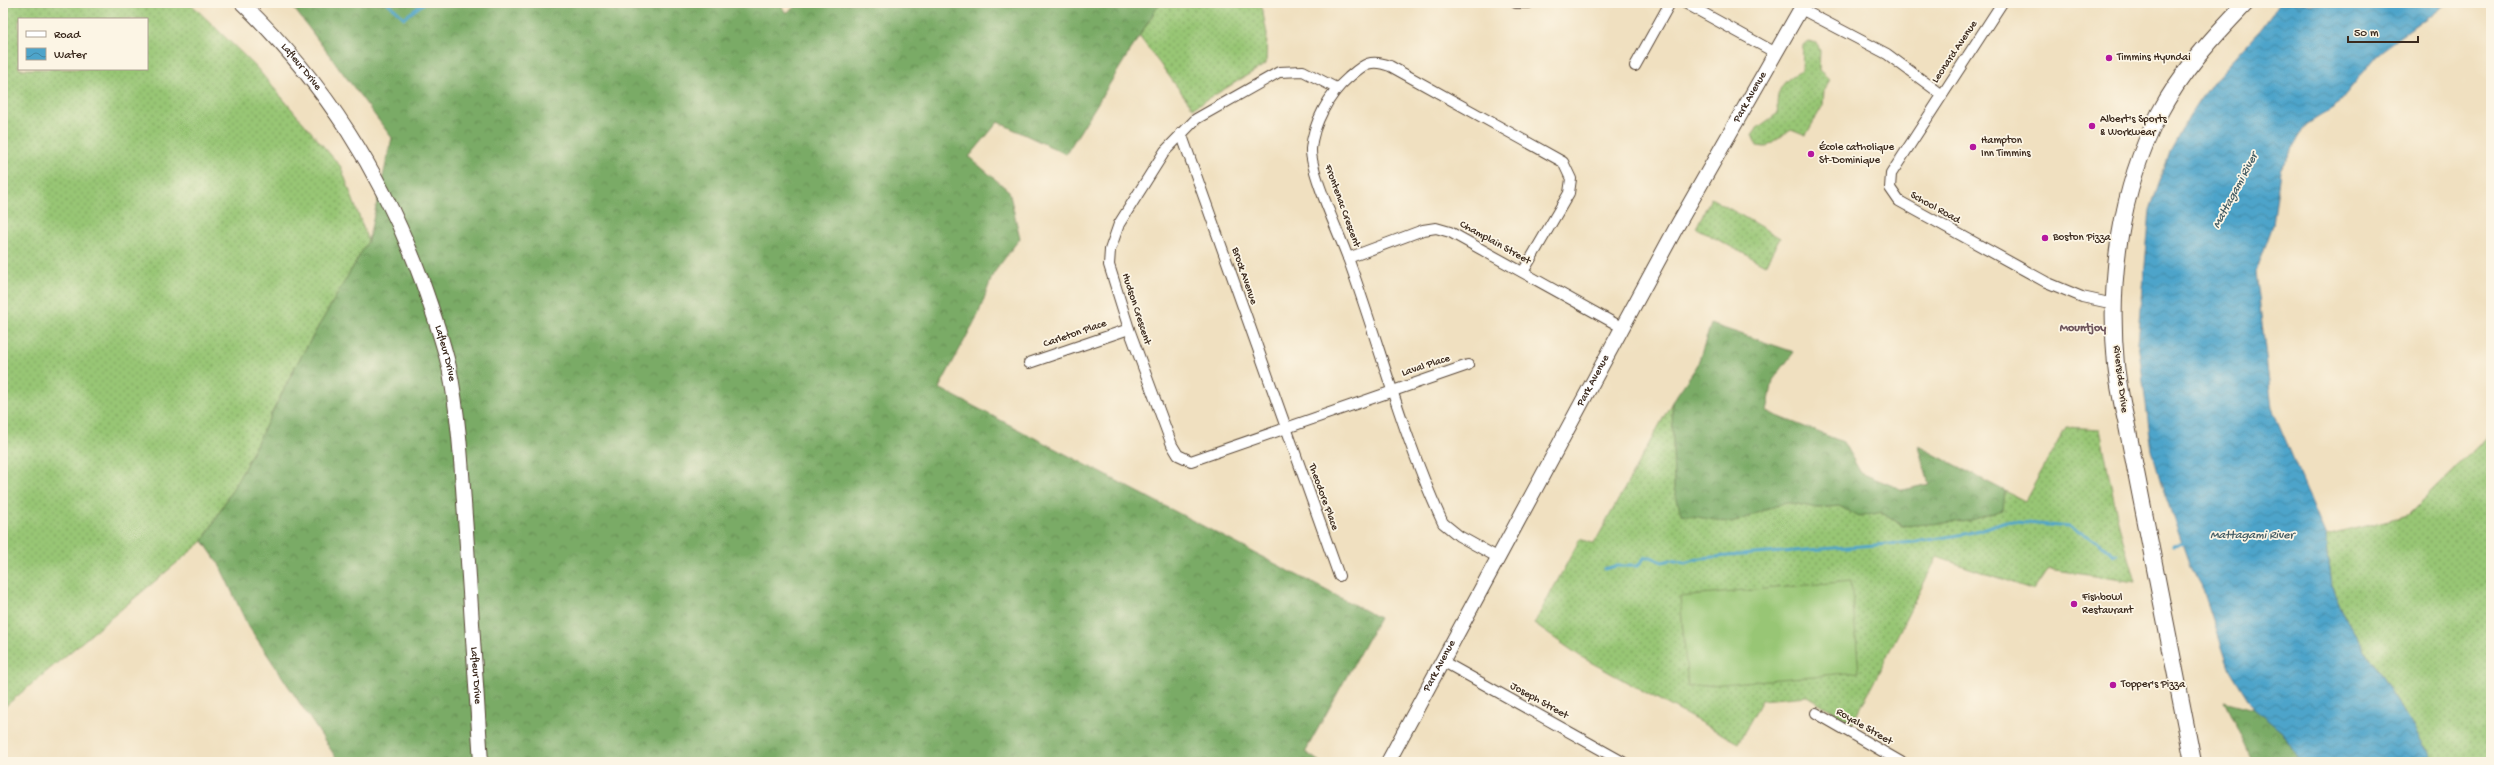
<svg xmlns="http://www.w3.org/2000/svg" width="2494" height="765" viewBox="0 0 2494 765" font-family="'Gochi Hand',sans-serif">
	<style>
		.grass { fill: url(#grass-dots); stroke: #6a784a; fill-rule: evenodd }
		.forest { fill: url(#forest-crowns); stroke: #5a6a42 }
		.garden { fill: #98c675; stroke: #6a784a }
		.water { fill: url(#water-waves); stroke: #446774 }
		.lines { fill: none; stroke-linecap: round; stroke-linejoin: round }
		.stream { stroke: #4da4ca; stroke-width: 3 }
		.street-casing { stroke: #564536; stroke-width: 12 }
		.secondary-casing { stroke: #564536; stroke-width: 16 }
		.primary-casing { stroke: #564536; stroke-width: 18 }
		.street { stroke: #fff; stroke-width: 10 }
		.secondary { stroke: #fff; stroke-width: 14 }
		.primary { stroke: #fff; stroke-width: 16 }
		.poi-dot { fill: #b5179e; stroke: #fcf5e5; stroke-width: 1.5 }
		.labels { text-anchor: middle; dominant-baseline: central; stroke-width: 3.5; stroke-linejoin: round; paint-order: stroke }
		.street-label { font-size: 11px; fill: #3b2a1e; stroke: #fcf5e5 }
		.poi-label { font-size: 11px; fill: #3b2a1e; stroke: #fcf5e5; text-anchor: start }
		.water-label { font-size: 12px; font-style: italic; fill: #425b63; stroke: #fcf5e5 }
		.neighbourhood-label { font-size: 12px; font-weight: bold; fill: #6e555c; stroke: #fcf5e5 }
	</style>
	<defs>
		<pattern id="grass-dots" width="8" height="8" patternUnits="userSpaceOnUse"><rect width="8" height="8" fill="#98c675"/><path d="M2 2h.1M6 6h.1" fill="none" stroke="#7da15f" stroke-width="1.8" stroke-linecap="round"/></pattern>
		<pattern id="forest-crowns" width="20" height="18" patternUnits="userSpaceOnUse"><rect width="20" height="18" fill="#7aab66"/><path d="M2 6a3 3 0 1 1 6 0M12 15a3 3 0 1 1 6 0" fill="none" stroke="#658b53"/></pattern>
		<pattern id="water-waves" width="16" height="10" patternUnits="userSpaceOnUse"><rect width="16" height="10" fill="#4da4ca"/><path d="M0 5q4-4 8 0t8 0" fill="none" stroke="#4186a3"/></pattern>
	</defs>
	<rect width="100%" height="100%" fill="#fcf5e5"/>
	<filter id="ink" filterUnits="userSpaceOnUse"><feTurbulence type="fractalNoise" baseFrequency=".025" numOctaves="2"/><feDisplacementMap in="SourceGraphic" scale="8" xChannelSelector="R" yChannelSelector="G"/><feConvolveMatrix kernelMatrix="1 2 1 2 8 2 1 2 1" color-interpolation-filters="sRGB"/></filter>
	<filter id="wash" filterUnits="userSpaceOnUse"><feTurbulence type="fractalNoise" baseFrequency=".012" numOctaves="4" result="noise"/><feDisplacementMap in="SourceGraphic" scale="16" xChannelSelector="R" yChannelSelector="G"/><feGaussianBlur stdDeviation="0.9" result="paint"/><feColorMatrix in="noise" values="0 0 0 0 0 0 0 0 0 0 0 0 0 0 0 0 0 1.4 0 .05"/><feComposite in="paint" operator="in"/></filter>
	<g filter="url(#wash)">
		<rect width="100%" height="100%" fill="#f0e0c0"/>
		<g class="grass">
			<path d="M3,3H190L255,66L341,167L368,241L295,367L244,469L203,541L3,708ZM19,19H147V69H19Z"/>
			<polygon points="1160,3 1261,3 1267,34 1266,64 1193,108 1139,36"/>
			<path d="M1808,41L1817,43L1820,51L1819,70L1829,79L1824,90L1823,105L1806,135L1791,129L1765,147L1757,146L1752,135L1756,129L1778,113C1774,92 1783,79 1802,71L1803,45Z"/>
			<polygon points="1711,198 1780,238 1765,265 1696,228"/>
			<polygon points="1672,402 1674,488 1732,523 1786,502 1818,508 1839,506 1859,516 1882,512 1903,526 2002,510 2005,491 2025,501 2066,427 2100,429 2119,526 2135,582 2048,569 2034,590 1937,557 1853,723 1807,696 1762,700 1738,743 1583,658 1534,624 1580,539 1594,544"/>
			<polygon points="2491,433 2491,762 2435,762 2346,619 2332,587 2326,536 2408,515"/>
		</g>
		<g class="forest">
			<polygon points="288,3 779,3 786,13 801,3 1160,3 1066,154 998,122 969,157 1009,191 1020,238 993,274 978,315 939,388 1379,618 1305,752 1320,762 339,762 247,624 219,564 203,541 244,469 295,367 368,241 392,138 296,11"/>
			<polygon points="1711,324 1794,352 1773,380 1767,412 1843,442 1861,473 1903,490 1929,484 1918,446 2005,491 2003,510 1969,521 1903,526 1882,512 1859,517 1839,506 1818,508 1786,502 1732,523 1681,514 1674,488 1672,402 1697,366"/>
			<polygon points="2224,701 2254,709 2282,732 2301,762 2253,762"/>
		</g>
		<polygon class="garden" points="1851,581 1859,672 1688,687 1680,597"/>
		<polygon class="water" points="2280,3 2447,3 2380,52 2336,106 2306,125 2280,171 2273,225 2256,272 2272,408 2326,536 2332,587 2346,619 2435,762 2301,762 2282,732 2254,709 2229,668 2203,590 2191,569 2161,483 2152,451 2138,343 2150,210 2170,152 2189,116 2211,83 2261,29"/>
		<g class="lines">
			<g class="stream">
				<polyline points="388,3 404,18 424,3"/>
				<polyline points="2174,545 2186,543"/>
				<polyline points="1604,569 1616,566 1638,566 1645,557 1651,557 1662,562 1671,560 1685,563 1701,558 1916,542 1970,533 2006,521 2070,527 2098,542 2115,555 2118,554"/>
			</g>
		</g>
	</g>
	<g filter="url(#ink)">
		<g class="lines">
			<defs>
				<g id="street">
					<polyline points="1516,3 1529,3"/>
					<polyline points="1685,3 1776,53"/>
					<polyline points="2002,3 1891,174 1890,188 1899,201 2046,282 2082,297 2114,304"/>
					<polyline points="1801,9 1887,54 1941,94"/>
					<polyline points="1635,66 1670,3"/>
					<polyline points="1336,88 1303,71 1279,72 1196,119 1165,151 1119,224 1110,250 1109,265 1129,329 1172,445 1178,455 1191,461 1468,365"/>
					<polyline points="1181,133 1339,576"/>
					<polyline points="1348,258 1423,230 1436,228 1450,232 1623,328"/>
					<polyline points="1029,363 1129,329"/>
					<path d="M1497,557L1459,536L1443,523C1403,438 1380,346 1348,258C1339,233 1310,172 1311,149C1313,124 1329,94 1348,78C1363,65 1369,58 1390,66L1563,162L1571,179L1569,193L1523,272"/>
					<polyline points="1444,662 1623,762"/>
					<polyline points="1816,713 1901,762"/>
				</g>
				<g id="secondary">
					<path id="s1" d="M242,3C325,83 382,173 422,281C432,309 442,338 449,367C460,421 462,477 466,531C471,608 476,685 481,762"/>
					<path id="s2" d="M1388,762L1677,226L1804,3"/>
				</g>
				<path id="primary" d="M2193,762L2126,421C2122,403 2118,384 2116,365C2108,281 2120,190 2159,114C2181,72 2213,37 2246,3"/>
			</defs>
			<use href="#street" class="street-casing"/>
			<use href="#secondary" class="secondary-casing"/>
			<use href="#primary" class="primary-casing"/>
			<use href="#street" class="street"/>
			<use href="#secondary" class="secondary"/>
			<use href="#primary" class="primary"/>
		</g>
	</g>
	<g class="poi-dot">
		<circle cx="2109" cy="58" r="4"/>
		<circle cx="2092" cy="126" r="4"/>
		<circle cx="1973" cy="147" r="4"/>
		<circle cx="1811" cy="154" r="4"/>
		<circle cx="2045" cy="238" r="4"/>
		<circle cx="2074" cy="604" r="4"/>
		<circle cx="2113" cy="685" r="4"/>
	</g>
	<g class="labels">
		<g class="street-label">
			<text transform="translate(1955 52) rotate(-56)">Leonard Avenue</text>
			<text stroke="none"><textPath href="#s1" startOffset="87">Lafleur Drive</textPath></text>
			<text stroke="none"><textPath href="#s2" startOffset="757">Park Avenue</textPath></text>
			<text transform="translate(1342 206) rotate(70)">Frontenac Crescent</text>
			<text transform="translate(1935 208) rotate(29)">School Road</text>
			<text transform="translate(1495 243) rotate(29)">Champlain Street</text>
			<text transform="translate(1244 276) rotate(71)">Brock Avenue</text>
			<text transform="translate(1136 309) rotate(72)">Hudson Crescent</text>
			<text transform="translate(1075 334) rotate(-19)">Carleton Place</text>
			<text stroke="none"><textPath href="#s1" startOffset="410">Lafleur Drive</textPath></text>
			<text transform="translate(1426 366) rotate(-18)">Laval Place</text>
			<text transform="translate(2120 379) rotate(83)">Riverside Drive</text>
			<text stroke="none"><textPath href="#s2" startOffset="433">Park Avenue</textPath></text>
			<text transform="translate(1323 497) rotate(70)">Theodore Place</text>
			<text stroke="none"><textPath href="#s2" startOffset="109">Park Avenue</textPath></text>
			<text stroke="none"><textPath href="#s1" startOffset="734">Lafleur Drive</textPath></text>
			<text transform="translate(1539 701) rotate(29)">Joseph Street</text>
			<text transform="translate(1864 727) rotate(30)">Royale Street</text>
		</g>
		<g class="poi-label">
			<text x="2117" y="58">Timmins Hyundai</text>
			<text x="2100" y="120">Albert's Sports<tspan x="2100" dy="13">&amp; Workwear</tspan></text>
			<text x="1981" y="141">Hampton<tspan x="1981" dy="13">Inn Timmins</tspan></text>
			<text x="1819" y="148">École catholique<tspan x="1819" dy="13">St-Dominique</tspan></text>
			<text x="2053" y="238">Boston Pizza</text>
			<text x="2082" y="598">Fishbowl<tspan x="2082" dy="13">Restaurant</tspan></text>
			<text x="2121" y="685">Topper's Pizza</text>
		</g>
		<g class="water-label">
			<text transform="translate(2236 191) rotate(-62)">Mattagami River</text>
			<text x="2252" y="536">Mattagami River</text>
		</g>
		<g class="neighbourhood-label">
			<text x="2083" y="329">Mountjoy</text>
		</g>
	</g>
	<rect width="2494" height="765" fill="none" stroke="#fcf5e5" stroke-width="16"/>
	<rect x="18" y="18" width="130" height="52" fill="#fcf5e5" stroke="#afa495"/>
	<rect x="26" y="31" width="20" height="6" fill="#ffffff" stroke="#afa495"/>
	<text x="54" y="38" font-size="12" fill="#3b2a1e">Road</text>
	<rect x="26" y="48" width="20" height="12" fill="url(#water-waves)" stroke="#afa495"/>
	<text x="54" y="58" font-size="12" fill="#3b2a1e">Water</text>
	<path d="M2348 36v6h70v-6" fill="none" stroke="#3b2a1e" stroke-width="2"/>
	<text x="2354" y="36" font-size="12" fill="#3b2a1e" stroke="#fcf5e5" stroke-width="3" paint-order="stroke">50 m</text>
</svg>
